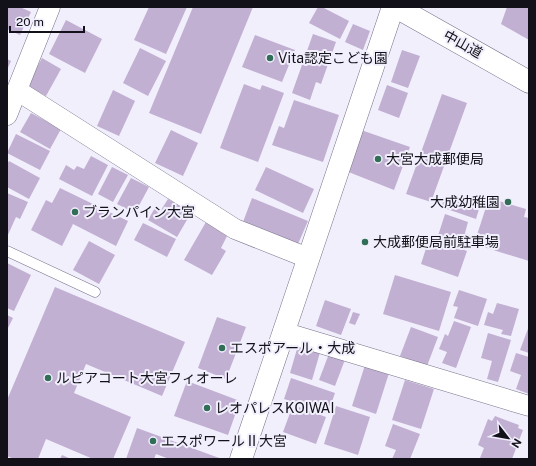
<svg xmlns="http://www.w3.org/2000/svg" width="536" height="466" viewBox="0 0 536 466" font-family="'Public Sans','Noto Sans JP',sans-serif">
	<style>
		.building { fill: #c1b0d2 }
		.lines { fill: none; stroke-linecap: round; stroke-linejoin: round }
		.lane-casing { stroke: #777288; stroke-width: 11 }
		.street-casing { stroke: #777288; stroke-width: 21 }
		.secondary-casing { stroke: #777288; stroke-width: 23 }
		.highway-casing { stroke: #777288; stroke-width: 23 }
		.lane { stroke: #fff; stroke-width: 10 }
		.street { stroke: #fff; stroke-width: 20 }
		.secondary { stroke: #fff; stroke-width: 22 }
		.highway { stroke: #fff; stroke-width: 22 }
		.poi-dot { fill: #316d57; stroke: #f2effd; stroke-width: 1.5 }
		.labels { text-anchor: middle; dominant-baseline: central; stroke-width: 4; stroke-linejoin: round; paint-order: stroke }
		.street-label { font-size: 14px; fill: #121018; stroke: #f2effd }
		.poi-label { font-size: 14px; fill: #121018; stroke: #f2effd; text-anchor: start }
	</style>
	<rect width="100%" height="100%" fill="#f2effd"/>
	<g class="building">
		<polygon points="7,7 20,7 31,12 20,35 7,29"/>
		<polygon points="149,7 187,7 166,54 134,40"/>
		<polygon points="193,7 253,7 201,134 149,113"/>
		<polygon points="318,7 322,7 349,21 340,39 309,23"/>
		<polygon points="507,7 529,7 529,40 501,24"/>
		<polygon points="66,20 102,39 85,73 49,54"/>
		<polygon points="353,24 370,31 363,50 345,42"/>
		<polygon points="313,34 336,42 321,84 316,82 310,100 292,93"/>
		<polygon points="255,35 295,50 282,82 242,67"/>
		<polygon points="140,48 166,61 148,96 123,83"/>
		<polygon points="402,50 420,56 408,88 391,82"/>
		<polygon points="42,58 61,69 46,96 27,86"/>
		<polygon points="7,59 11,61 7,70"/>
		<polygon points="244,84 260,90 262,85 284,93 258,162 220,148"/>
		<polygon points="387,85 408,93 399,118 378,110"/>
		<polygon points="113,90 135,101 119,136 97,126"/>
		<polygon points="442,94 467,103 431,202 406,194"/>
		<polygon points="294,100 339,115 323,162 272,145 279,126 284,128"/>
		<polygon points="31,113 61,129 50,149 20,132"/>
		<polygon points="171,130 198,143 183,176 155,163"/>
		<polygon points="361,130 410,147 394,190 346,171"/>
		<polygon points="16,134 50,151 40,170 7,153"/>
		<polygon points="91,156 108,165 92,196 59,179 66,165 74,170 77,166 84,169"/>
		<polygon points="9,161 40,178 29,199 7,187 7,164"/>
		<polygon points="112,167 128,175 113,202 98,194"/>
		<polygon points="266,167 314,189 303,213 255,190"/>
		<polygon points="131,178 149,187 135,213 117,204"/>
		<polygon points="60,188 128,221 116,246 73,224 62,246 31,230 46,200 52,203"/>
		<polygon points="7,193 28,202 20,219 16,217 7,237"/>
		<polygon points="445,197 479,209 476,219 441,207"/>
		<polygon points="252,198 308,221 298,244 243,222"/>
		<polygon points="489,198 526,209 524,217 529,218 529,261 474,244"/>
		<polygon points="168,199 191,213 177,237 148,220 156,206 161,210"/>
		<polygon points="445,214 468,222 465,233 471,236 469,245 461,242 459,248 467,251 458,277 421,264 429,239 436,242"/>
		<polygon points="206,222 228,234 221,248 226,251 212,275 184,260"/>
		<polygon points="143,223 176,239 167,257 134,240"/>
		<polygon points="89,241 115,255 99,284 73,270"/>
		<polygon points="7,263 31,275 14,311 7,308"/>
		<polygon points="395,275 451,292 439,331 383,314"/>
		<polygon points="55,287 185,342 162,396 86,364 74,393 131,417 113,459 93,459 46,439 38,459 14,459 7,456 7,400"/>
		<polygon points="459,290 487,299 478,326 454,318 458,307 453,306"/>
		<polygon points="325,300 351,309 341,335 316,326"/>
		<polygon points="497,303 519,309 511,336 501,334 503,330 484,325 488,312 493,314"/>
		<polygon points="353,312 360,314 355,325 349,323"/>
		<polygon points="7,315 13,318 7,330"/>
		<polygon points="217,317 246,327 226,379 198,368"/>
		<polygon points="454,321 471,327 456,368 442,363 447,352 439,349 445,334 448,336"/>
		<polygon points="529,326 529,353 520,350"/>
		<polygon points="411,327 438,337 427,366 400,356"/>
		<polygon points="488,333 511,340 498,382 487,379 492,361 481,358"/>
		<polygon points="299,342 321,349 312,380 290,373"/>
		<polygon points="330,351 346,357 335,386 319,380"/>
		<polygon points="516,353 529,357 529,394 516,389 521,375 510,371"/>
		<polygon points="365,365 389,373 376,414 352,406"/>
		<polygon points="291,378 335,393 328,413 284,399"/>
		<polygon points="405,380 434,389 421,429 392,420"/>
		<polygon points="187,381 240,401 228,435 174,416"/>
		<polygon points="336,406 370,417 358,455 324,444"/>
		<polygon points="299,407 326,417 316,444 283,432 290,413 296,415"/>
		<polygon points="495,416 519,425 518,428 523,430 512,459 480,458 484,448 478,445 488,419 492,421"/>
		<polygon points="393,424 420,434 410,459 392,459 396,450 385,446"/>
		<polygon points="137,428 222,459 169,459 156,454 154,459 126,459"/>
		<polygon points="62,455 71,459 60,459"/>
	</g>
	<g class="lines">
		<defs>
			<polyline id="lane" points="7,251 95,292"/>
			<g id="street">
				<polyline points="18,91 235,229 308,258"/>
				<polyline points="7,115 50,7"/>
				<polyline points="283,332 529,406"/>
			</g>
			<polyline id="secondary" points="241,459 393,7"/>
			<polyline id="highway" points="396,7 529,82"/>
		</defs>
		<use href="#lane" class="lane-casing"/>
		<use href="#street" class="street-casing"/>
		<use href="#secondary" class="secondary-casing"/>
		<use href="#highway" class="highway-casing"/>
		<use href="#lane" class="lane"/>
		<use href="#street" class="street"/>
		<use href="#secondary" class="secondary"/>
		<use href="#highway" class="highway"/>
	</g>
	<g class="poi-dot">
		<circle cx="270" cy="58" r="4"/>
		<circle cx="378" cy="159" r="4"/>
		<circle cx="508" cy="202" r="4"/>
		<circle cx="75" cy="212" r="4"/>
		<circle cx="365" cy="242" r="4"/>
		<circle cx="222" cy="348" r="4"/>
		<circle cx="48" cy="378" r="4"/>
		<circle cx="207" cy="408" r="4"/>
		<circle cx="153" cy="441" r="4"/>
	</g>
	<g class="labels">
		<g class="street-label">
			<text transform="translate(463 44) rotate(29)">中山道</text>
		</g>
		<g class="poi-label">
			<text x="278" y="58">Vita認定こども園</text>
			<text x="386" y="159">大宮大成郵便局</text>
			<text x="500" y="202" text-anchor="end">大成幼稚園</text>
			<text x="83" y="212">ブランパイン大宮</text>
			<text x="373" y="242">大成郵便局前駐車場</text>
			<text x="230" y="348">エスポアール・大成</text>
			<text x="56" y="378">ルピアコート大宮フィオーレ</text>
			<text x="215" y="408">レオパレスKOIWAI</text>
			<text x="161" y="441">エスポワールⅡ大宮</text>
		</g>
	</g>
	<rect width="536" height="466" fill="none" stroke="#121018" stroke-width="16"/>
	<g transform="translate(508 438) rotate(121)" stroke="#f2effd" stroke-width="3" paint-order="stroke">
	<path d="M0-3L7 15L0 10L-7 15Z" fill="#121018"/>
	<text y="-6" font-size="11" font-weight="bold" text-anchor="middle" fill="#121018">N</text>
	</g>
	<path d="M10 26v6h74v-6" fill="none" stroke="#121018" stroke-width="2"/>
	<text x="16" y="26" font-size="12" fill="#121018" stroke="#f2effd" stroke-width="3" paint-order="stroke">20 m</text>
</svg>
